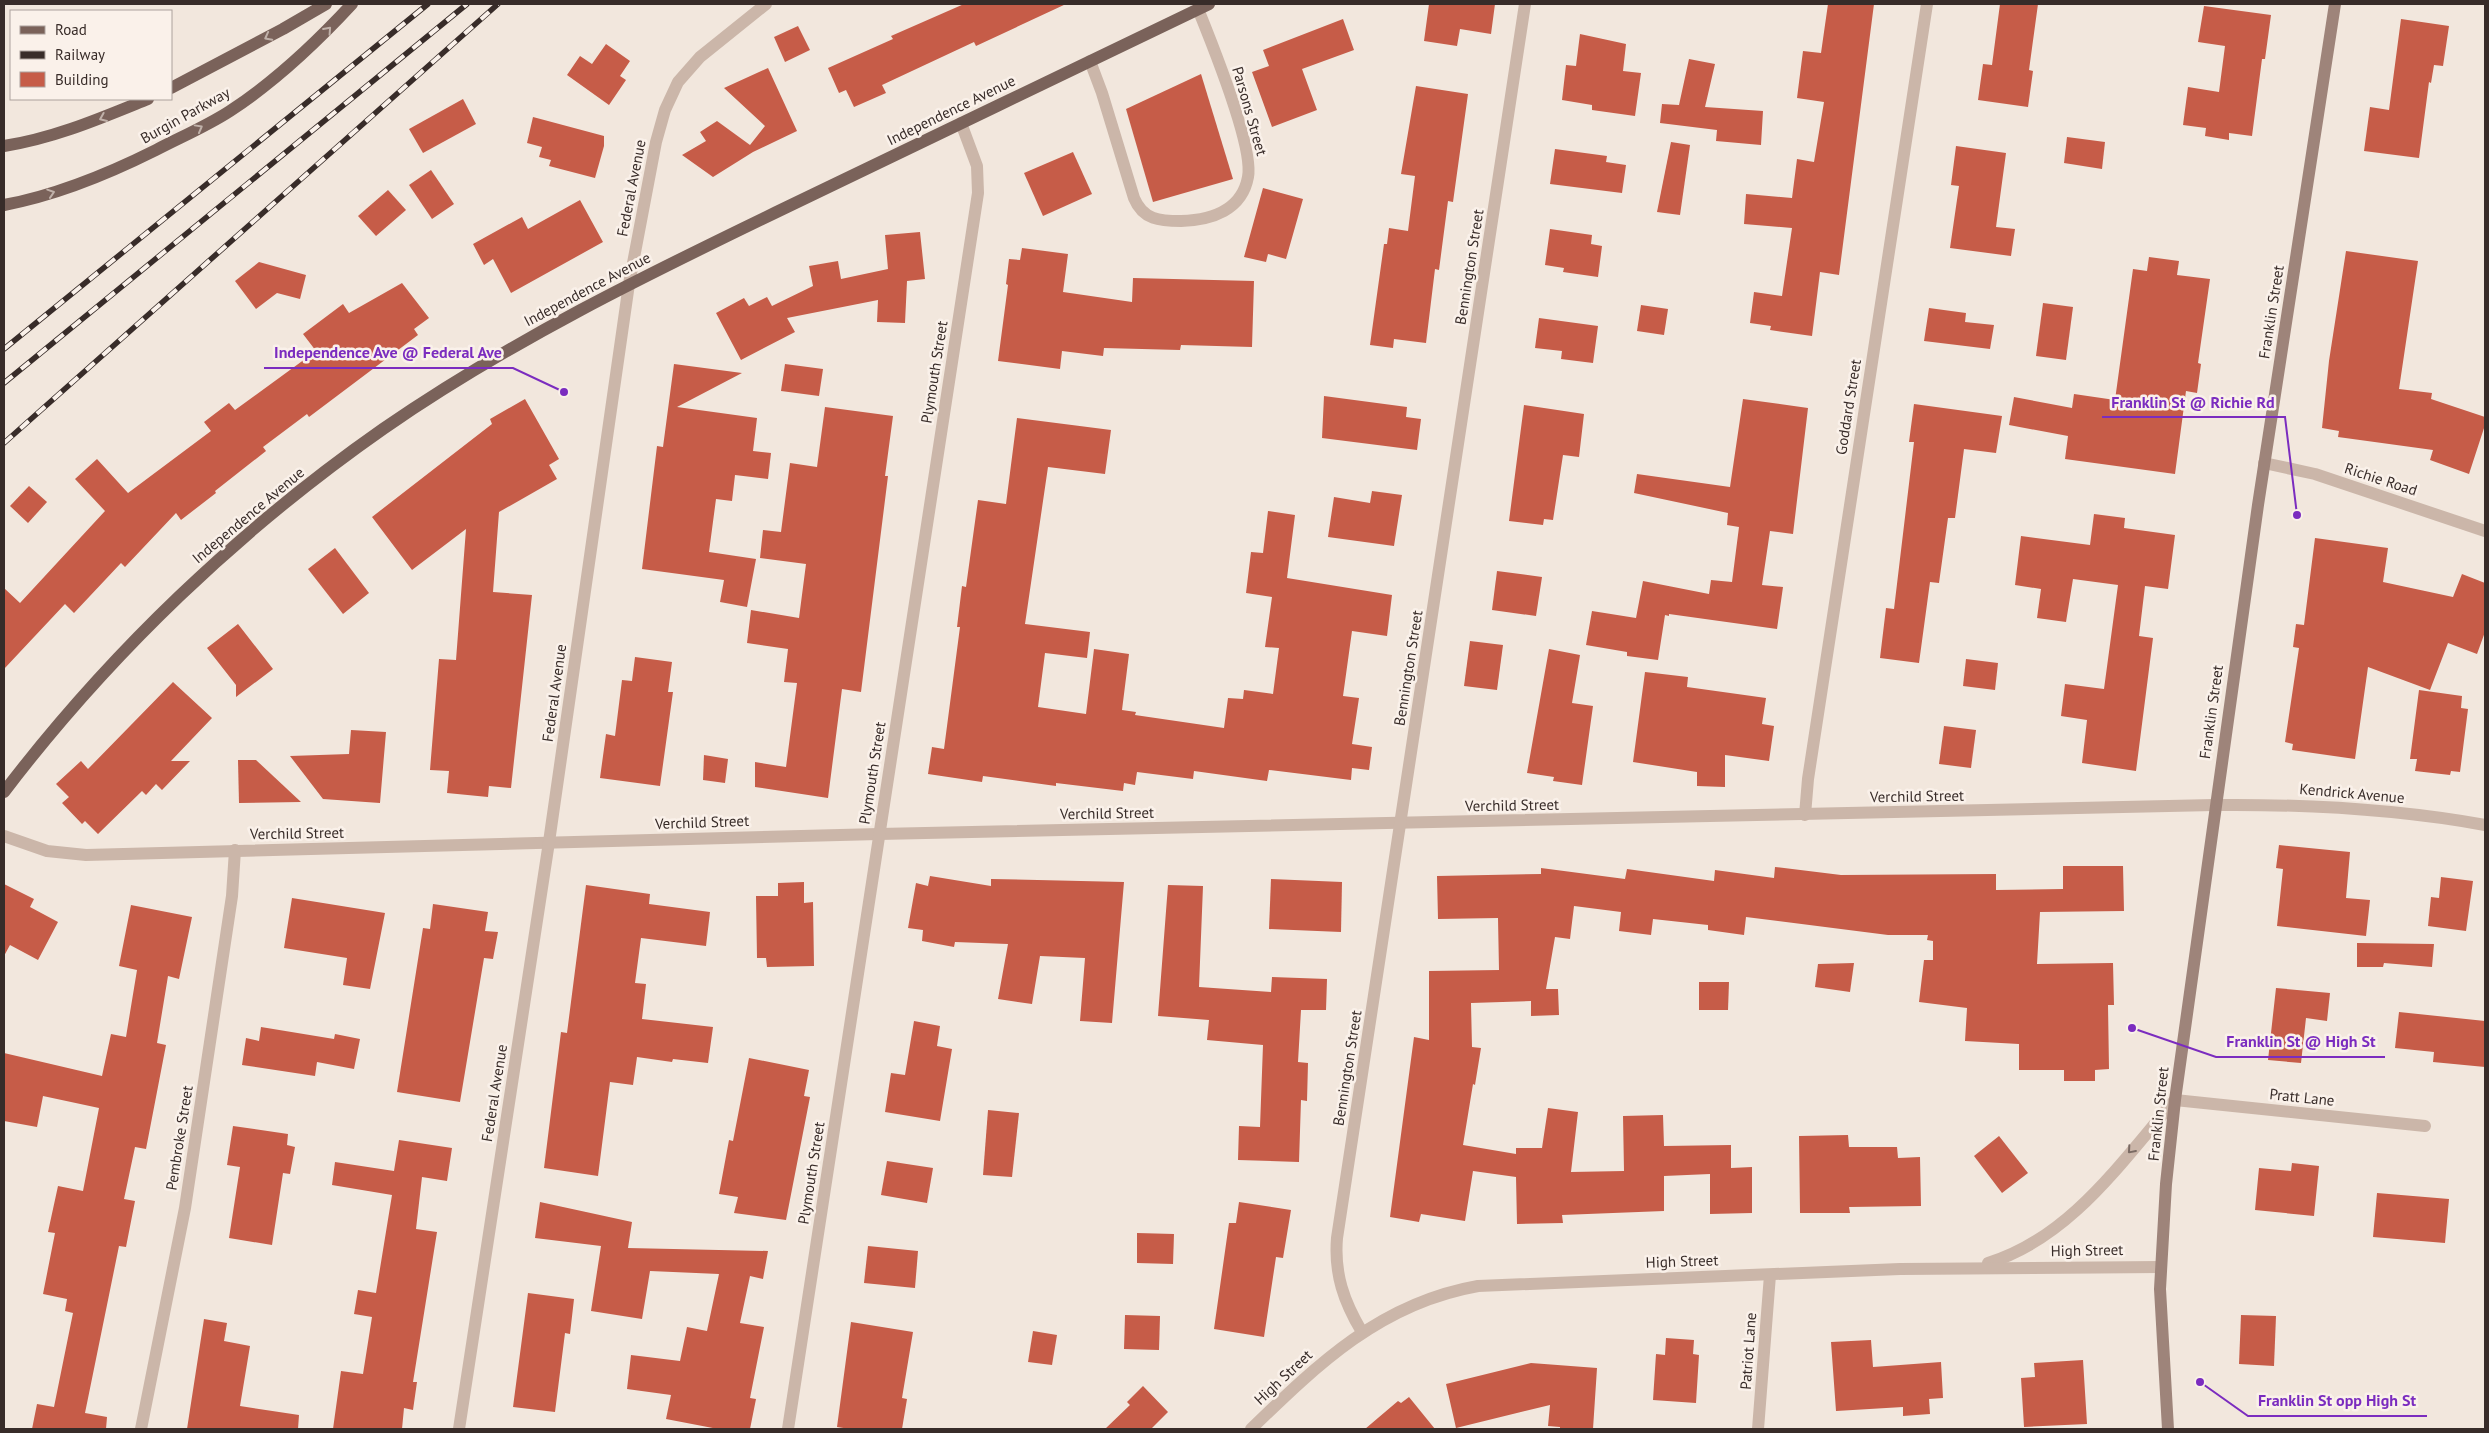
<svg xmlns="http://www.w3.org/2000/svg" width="2489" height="1433" viewBox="0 0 2489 1433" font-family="'PT Sans',sans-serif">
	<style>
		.building { fill: #c65c48 }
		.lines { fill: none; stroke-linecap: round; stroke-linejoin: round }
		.minor { stroke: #cbb6a9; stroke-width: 12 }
		.tertiary { stroke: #cbb6a9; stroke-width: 12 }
		.secondary { stroke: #9e847a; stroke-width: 12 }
		.primary { stroke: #7a625a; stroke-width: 12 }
		.rail-casing { stroke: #382c29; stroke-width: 5.5 }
		.rail { stroke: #faf1ea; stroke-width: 4; stroke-dasharray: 11; stroke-linecap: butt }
		.oneway { stroke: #c0b1a9 }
		.oneway2 { stroke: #7a6a63 }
		.labels { text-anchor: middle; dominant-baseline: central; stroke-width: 5; stroke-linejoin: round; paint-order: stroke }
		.street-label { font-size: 15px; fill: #382c29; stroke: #faf1ea }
		.leader { fill: none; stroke: #7b2cbf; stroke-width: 2 }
		.callout-dot { fill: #7b2cbf; stroke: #faf1ea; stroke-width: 2 }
		.callout-label { font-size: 16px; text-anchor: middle; font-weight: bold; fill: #7b2cbf; stroke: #faf1ea; stroke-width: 5; stroke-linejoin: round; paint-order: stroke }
	</style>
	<rect width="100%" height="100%" fill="#f2e7dd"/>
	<g class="building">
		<polygon points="964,4 1066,4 976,46 974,42 882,85 886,93 854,107 846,90 839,93 828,68 893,39 891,36"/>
		<polygon points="1429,4 1495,4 1491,34 1460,29 1457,46 1424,41"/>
		<polygon points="1828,4 1874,4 1839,275 1820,272 1812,336 1770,330 1771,326 1750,323 1754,292 1782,296 1792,228 1744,224 1746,194 1792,198 1797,159 1814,162 1824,102 1797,98 1803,51 1821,53"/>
		<polygon points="2000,4 2038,4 2029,70 2033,71 2028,107 1978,100 1983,64 1992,65"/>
		<polygon points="2204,6 2271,15 2265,59 2262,59 2252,136 2229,133 2229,140 2205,136 2206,128 2183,125 2188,87 2219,92 2225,46 2198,42"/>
		<polygon points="1343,19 1354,50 1302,69 1317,110 1272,127 1252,72 1269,66 1263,50"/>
		<polygon points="2401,19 2449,26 2443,66 2434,65 2431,83 2429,82 2419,158 2364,151 2370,107 2389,110"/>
		<polygon points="798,26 810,50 785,62 774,37"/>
		<polygon points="1580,34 1626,44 1623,71 1641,73 1635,116 1592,110 1592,105 1562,100 1566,65 1576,66"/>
		<polygon points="606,44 630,61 620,76 626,80 609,105 567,75 580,56 592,64"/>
		<polygon points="1689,59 1715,64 1705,107 1763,111 1761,145 1716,141 1717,130 1660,123 1662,104 1679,105"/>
		<polygon points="768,68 797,131 753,152 713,177 682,155 706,141 700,132 717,121 750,145 765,126 724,88"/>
		<polygon points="1201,74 1233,179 1153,202 1126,109"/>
		<polygon points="1416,86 1468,94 1453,202 1448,201 1439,270 1435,269 1426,343 1394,339 1393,348 1370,345 1384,244 1387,244 1389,228 1408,231 1415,176 1401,174"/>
		<polygon points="463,99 476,124 423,153 409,129"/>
		<polygon points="533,117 604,136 604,146 595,178 549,166 551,160 539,157 542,147 527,143"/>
		<polygon points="2067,137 2105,142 2102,169 2064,163"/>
		<polygon points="1671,142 1690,145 1680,215 1657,212"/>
		<polygon points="1956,146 2006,153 1996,227 2015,229 2011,256 1950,248 1959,186 1951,185"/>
		<polygon points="1555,149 1607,156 1606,162 1626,165 1622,193 1550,184"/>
		<polygon points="1073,152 1092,194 1043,216 1024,173"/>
		<polygon points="431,170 454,204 432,219 409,185"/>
		<polygon points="1263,188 1303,199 1286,259 1268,254 1266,262 1244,257"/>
		<polygon points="388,190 406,210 376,236 358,216"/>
		<polygon points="580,200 603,242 511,293 493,259 484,265 473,244 522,217 528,229"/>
		<polygon points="1550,229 1592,235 1591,244 1602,246 1598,277 1563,272 1564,268 1545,265"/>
		<polygon points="920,232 925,279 907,281 905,323 877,322 878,300 787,318 795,332 741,360 716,313 744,298 749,306 767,297 772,306 813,286 809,266 838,261 841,279 888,269 885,235"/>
		<polygon points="1022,248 1068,254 1063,292 1132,302 1133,278 1254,281 1252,347 1181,345 1180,350 1104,348 1103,356 1062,351 1060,369 998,361 1008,285 1006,284 1009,259 1020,260"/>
		<polygon points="2346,251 2418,261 2399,389 2432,393 2431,399 2485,417 2485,425 2469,474 2430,460 2433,450 2338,437 2339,431 2322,428 2329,361"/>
		<polygon points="2149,257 2179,261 2177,275 2210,279 2198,363 2201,364 2197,393 2186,391 2175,474 2065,459 2068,436 2009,425 2014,397 2072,408 2074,394 2115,400 2133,269 2147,271"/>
		<polygon points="259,262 306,275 300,299 277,293 256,309 235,281"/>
		<polygon points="402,283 429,318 414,329 418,335 309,417 307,414 263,447 266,451 215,491 216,493 181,520 176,513 125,567 121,563 74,613 65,604 4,669 4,588 20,603 105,511 75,479 97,459 128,493 211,431 204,422 229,403 235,410 316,351 303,334 343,304 349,313"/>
		<polygon points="2043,303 2073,307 2066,360 2036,356"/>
		<polygon points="1641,305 1668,309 1664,335 1637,331"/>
		<polygon points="1929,308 1966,313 1965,322 1994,325 1990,349 1924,341"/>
		<polygon points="1539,318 1598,326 1593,363 1561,359 1562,351 1535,348"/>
		<polygon points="674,364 742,373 677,407 757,418 753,451 771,453 768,479 735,475 732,501 716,499 709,552 756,559 747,607 720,602 724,580 642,569 657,446 663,447"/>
		<polygon points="785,364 823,369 819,396 781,391"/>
		<polygon points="1324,396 1407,407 1406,417 1421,419 1417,450 1322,438"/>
		<polygon points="525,399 559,459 549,465 557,479 499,512 493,592 532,595 511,788 489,786 488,797 447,793 449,771 430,770 439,659 456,660 466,529 412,570 372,517 492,424 490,419"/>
		<polygon points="1743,399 1808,408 1793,534 1770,531 1762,585 1783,587 1777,629 1669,614 1669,616 1665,615 1658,660 1627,656 1627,652 1586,645 1592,611 1636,618 1643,581 1709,594 1711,580 1732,582 1739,527 1727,525 1728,513 1634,493 1637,474 1730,487"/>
		<polygon points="1914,404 2002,416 1996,453 1964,449 1955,518 1948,518 1939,583 1930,582 1919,663 1880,658 1886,608 1894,609 1914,442 1909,442"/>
		<polygon points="1524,405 1584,414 1579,457 1563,455 1553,520 1544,519 1543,525 1509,521"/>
		<polygon points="825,407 893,416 885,476 888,476 861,692 842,689 828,798 755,787 755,762 786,767 797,683 784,682 788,649 747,643 751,610 799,618 806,564 760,558 763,530 781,532 790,463 817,467"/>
		<polygon points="1017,418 1111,430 1105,474 1048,467 1025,624 1090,632 1087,658 1045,653 1038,707 1086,714 1094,649 1129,654 1122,710 1136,712 1135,715 1224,728 1228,698 1243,699 1244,690 1273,694 1279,648 1265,647 1272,597 1246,593 1251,552 1263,553 1268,511 1295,515 1287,578 1392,595 1387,636 1352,631 1343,696 1359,698 1352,744 1372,747 1369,770 1352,768 1351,780 1269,770 1267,781 1194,771 1193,779 1137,772 1135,785 1124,783 1123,791 1056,783 1056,786 983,776 982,782 928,774 932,747 944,749 960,627 957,627 962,586 966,587 978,500 1006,504"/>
		<polygon points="29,486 47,502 28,523 10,506"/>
		<polygon points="1372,491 1402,495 1394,546 1328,537 1334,497 1370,503"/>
		<polygon points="2094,514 2125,518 2124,528 2175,535 2168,589 2145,586 2139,636 2153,638 2136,771 2082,763 2087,720 2061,716 2065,684 2104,689 2118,585 2073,579 2066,622 2037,618 2041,589 2015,585 2021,536 2090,545"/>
		<polygon points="2315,538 2388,548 2383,582 2453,597 2462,574 2485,583 2485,632 2477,654 2448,643 2430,690 2368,667 2355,759 2292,750 2293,744 2285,742 2299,648 2293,647 2296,624 2304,625"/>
		<polygon points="335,548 369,593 343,614 308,569"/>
		<polygon points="1497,571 1542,577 1536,616 1492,610"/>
		<polygon points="238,624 273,669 236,697 236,685 207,648"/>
		<polygon points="1470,641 1503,645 1497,690 1464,686"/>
		<polygon points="1549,649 1580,655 1572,703 1593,706 1582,785 1553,781 1554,777 1527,773"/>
		<polygon points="635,657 672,662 668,692 673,692 660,786 600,778 606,734 615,736 622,680 632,681"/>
		<polygon points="1966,659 1998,663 1995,690 1963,686"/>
		<polygon points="1645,672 1688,677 1687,687 1766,698 1762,724 1774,726 1769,761 1725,755 1725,787 1697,786 1697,772 1633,762"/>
		<polygon points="173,682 212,718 171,761 190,761 162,790 156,784 146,795 142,791 98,834 85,821 82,824 62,803 69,797 56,784 81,761 88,769"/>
		<polygon points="2419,690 2462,696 2461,708 2468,709 2460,772 2451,771 2450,775 2415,771 2417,759 2410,759"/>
		<polygon points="1944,726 1976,730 1971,768 1939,764"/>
		<polygon points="351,730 386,732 380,803 323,799 290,756 349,754"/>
		<polygon points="704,755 728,759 725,783 703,780"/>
		<polygon points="238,760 256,760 301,802 239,803"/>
		<polygon points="2279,845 2350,852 2346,898 2370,900 2366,936 2277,926 2283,869 2276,868"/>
		<polygon points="2063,866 2123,866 2124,911 2040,912 2037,964 2113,963 2114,1005 2108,1005 2109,1069 2095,1070 2095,1081 2064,1081 2064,1070 2019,1070 2019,1044 1965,1041 1967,1008 1919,1002 1924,960 1933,960 1933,941 1927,940 1928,935 1888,935 1746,917 1744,935 1708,930 1708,925 1653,919 1651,935 1619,931 1621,912 1574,906 1570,939 1555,937 1546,989 1558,989 1559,1015 1531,1016 1531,1001 1471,1003 1472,1047 1481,1048 1475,1085 1473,1084 1463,1145 1516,1154 1516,1148 1542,1148 1548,1108 1578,1112 1571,1172 1624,1171 1623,1116 1663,1115 1664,1146 1731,1145 1731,1168 1752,1167 1752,1213 1710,1214 1710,1174 1664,1176 1664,1211 1562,1215 1563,1223 1517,1224 1516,1177 1473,1171 1465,1221 1421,1214 1419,1222 1390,1217 1414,1037 1429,1040 1429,971 1499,970 1498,918 1438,919 1437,876 1541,874 1541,868 1625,879 1627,869 1714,881 1715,870 1774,878 1775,867 1841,875 1996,874 1996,890 2063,889"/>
		<polygon points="930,876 991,886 991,879 1124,882 1112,1023 1080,1021 1085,958 1040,956 1032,1004 998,999 1008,944 955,942 954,947 922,941 923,930 908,928 916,883 928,886"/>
		<polygon points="2441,877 2473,881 2466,931 2428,926 2431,897 2439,898"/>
		<polygon points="1271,879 1342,882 1341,932 1269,929"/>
		<polygon points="804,882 804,903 813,902 814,966 767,967 766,958 757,958 756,896 778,896 778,883"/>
		<polygon points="4,884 34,899 30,907 58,922 38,960 10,945 4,956"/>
		<polygon points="586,885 650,894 649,904 710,912 706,946 641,938 635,983 646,984 642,1019 713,1027 708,1063 673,1059 672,1062 637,1057 633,1085 610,1082 598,1176 544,1168 561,1032 567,1033"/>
		<polygon points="1168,885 1203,886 1199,987 1271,992 1272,977 1327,979 1326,1010 1301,1010 1298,1062 1308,1063 1307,1101 1301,1100 1299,1162 1238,1160 1239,1126 1260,1127 1263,1045 1207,1040 1209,1020 1158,1016"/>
		<polygon points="292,898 385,913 370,989 343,985 347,958 284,948"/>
		<polygon points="433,904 488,912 485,931 498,932 493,959 484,958 460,1102 397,1092 423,928 430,929"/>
		<polygon points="131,905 192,917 179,979 168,976 157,1043 166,1045 146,1149 135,1147 124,1199 135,1201 126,1247 119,1246 85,1413 107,1417 106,1429 32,1429 37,1404 54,1407 73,1313 65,1311 67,1299 43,1294 55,1233 48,1232 58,1186 83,1191 99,1108 43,1096 37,1127 4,1121 4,1053 102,1076 111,1034 126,1037 137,970 119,966"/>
		<polygon points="2357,943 2434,944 2432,967 2384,963 2383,967 2357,967"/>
		<polygon points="1854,963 1850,992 1815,987 1818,964"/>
		<polygon points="1699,982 1729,982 1728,1010 1699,1010"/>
		<polygon points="2276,988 2330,993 2327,1021 2306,1018 2301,1063 2268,1060"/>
		<polygon points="2399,1012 2485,1021 2485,1067 2433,1062 2434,1052 2395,1048"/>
		<polygon points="914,1021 940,1026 937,1046 952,1049 940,1121 885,1112 891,1073 905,1075"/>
		<polygon points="261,1027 334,1039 335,1034 360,1039 354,1069 317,1062 315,1076 242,1065 246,1038 259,1041"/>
		<polygon points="749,1058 809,1070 804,1096 810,1097 786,1220 734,1213 738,1197 719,1194 729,1140 733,1141"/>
		<polygon points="988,1110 1019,1113 1012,1177 983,1175"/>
		<polygon points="233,1126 288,1134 287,1145 295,1147 290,1174 283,1173 272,1245 229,1238 240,1167 227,1165"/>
		<polygon points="1848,1135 1849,1147 1897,1147 1898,1158 1920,1157 1921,1206 1849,1207 1850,1213 1800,1213 1799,1136"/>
		<polygon points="1999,1136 2028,1173 2002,1193 1974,1156"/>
		<polygon points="399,1140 452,1148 447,1181 422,1177 416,1229 437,1232 413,1382 417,1382 413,1410 404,1408 402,1429 333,1429 341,1371 363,1374 372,1317 354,1314 358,1290 376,1293 392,1195 332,1185 335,1162 394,1171"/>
		<polygon points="887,1161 933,1168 927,1203 881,1195"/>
		<polygon points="2292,1163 2319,1166 2314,1216 2255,1210 2259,1168 2291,1171"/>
		<polygon points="2377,1193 2449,1199 2445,1243 2373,1237"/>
		<polygon points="540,1202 632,1222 628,1248 768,1251 763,1279 750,1276 740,1323 764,1327 750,1398 756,1399 750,1429 718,1429 666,1419 671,1395 627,1389 631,1355 680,1361 687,1327 707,1331 719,1274 650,1271 642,1319 591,1311 601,1246 535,1238"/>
		<polygon points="1239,1202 1291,1210 1283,1258 1276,1257 1264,1337 1214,1329 1229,1223 1236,1223"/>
		<polygon points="1137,1233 1174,1234 1173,1264 1137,1263"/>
		<polygon points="868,1246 918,1251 915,1288 864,1283"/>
		<polygon points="528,1293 574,1299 570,1334 565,1333 555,1412 513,1407"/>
		<polygon points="1125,1315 1160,1316 1159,1350 1124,1349"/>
		<polygon points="2241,1315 2276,1316 2274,1366 2239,1364"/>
		<polygon points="204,1319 227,1323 224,1341 250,1346 240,1406 299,1415 298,1429 187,1429"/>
		<polygon points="851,1322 913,1332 902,1398 907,1399 902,1429 850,1429 837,1427"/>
		<polygon points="1033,1331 1057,1335 1052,1365 1028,1362"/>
		<polygon points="1666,1338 1694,1340 1693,1354 1699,1355 1696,1403 1653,1400 1656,1354 1665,1355"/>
		<polygon points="1871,1340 1873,1367 1941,1362 1943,1398 1929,1399 1930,1414 1903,1416 1903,1407 1836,1411 1831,1342"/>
		<polygon points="2083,1360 2087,1424 2024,1427 2021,1378 2035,1377 2034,1363"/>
		<polygon points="1531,1363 1597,1368 1593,1429 1560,1429 1560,1427 1548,1426 1550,1405 1456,1428 1446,1384"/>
		<polygon points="1143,1386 1168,1412 1151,1429 1105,1429 1130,1405 1127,1402"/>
		<polygon points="1409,1397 1435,1429 1365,1429 1398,1401 1401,1403"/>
	</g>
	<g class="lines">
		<g class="minor">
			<path d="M1090,61L1102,93L1134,198C1143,220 1160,221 1181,221C1212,220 1242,210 1248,177C1254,147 1211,41 1198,9"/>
			<polyline points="2264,463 2315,474 2485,531"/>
			<polyline points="1805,815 1808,779 1927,4"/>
			<polyline points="4,836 47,851 86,855 879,834 2214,805"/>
			<polyline points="2175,1100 2425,1126"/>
			<path d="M1362,1332C1344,1302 1334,1274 1337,1238L1525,4"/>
			<polyline points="141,1429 185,1208 232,896 235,850"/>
			<polyline points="459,1429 549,842 629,284 656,142 665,110 678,82 700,57 766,4"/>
			<polyline points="788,1429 978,193 977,166 961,123"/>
			<polyline points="1758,1429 1770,1275"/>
		</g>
		<g class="tertiary">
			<path d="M2214,805C2305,804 2396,809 2485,825"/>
			<path d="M1988,1263C2070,1238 2121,1162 2175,1100"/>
			<path d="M1251,1429C1319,1363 1381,1303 1478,1286L1900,1269L2161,1267"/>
		</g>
		<polyline class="secondary" points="2168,1429 2160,1289 2166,1184 2175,1100 2258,505 2335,4"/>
		<g class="primary">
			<polyline points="171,88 283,29 326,4"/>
			<path d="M4,146C55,138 101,118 148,99"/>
			<path d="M4,205C58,195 108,174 156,150C181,137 207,126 230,111C276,81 315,44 352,4"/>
			<path d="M4,792C110,653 240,529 383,429C510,341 648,274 787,207C928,139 1068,72 1209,4"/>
		</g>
		<defs>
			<g id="rail">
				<polyline points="4,349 428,4"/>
				<polyline points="4,383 467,4"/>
				<polyline points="4,443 498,4"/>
			</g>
		</defs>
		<use href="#rail" class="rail-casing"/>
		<use href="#rail" class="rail"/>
	</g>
	<defs><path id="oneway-chevron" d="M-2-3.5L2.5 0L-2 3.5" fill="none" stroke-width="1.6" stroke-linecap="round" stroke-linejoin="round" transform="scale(1.25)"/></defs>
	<g class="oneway">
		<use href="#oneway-chevron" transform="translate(328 30) rotate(-48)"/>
		<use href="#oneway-chevron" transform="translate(268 37) rotate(152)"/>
		<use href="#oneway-chevron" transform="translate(103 118) rotate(157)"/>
		<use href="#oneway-chevron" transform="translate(199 128) rotate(-29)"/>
		<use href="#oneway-chevron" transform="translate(51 193) rotate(-18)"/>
	</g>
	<use class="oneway2" href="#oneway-chevron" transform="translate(2131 1150) rotate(131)"/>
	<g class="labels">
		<g class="street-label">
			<text transform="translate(951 110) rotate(-26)">Independence Avenue</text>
			<text transform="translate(1250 111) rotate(74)">Parsons Street</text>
			<text transform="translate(185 115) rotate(-29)">Burgin Parkway</text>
			<text transform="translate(631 188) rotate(-79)">Federal Avenue</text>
			<text transform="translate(1469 267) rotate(-81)">Bennington Street</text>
			<text transform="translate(587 289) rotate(-28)">Independence Avenue</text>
			<text transform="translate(2271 312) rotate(-81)">Franklin Street</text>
			<text transform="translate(934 372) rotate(-81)">Plymouth Street</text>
			<text transform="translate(1848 407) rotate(-81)">Goddard Street</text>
			<text transform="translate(2381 479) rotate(18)">Richie Road</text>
			<text transform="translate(248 515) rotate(-40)">Independence Avenue</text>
			<text transform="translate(1408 668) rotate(-81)">Bennington Street</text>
			<text transform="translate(554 693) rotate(-82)">Federal Avenue</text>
			<text transform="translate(2211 712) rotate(-82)">Franklin Street</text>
			<text transform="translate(872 773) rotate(-81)">Plymouth Street</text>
			<text transform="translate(2352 793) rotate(5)">Kendrick Avenue</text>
			<text transform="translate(1917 796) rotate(-1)">Verchild Street</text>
			<text transform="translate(1512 805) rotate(-1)">Verchild Street</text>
			<text transform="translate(1107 813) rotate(-1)">Verchild Street</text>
			<text transform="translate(702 822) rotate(-2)">Verchild Street</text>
			<text transform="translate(297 833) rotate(-1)">Verchild Street</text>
			<text transform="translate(1347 1068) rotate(-81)">Bennington Street</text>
			<text transform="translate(494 1093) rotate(-81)">Federal Avenue</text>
			<text transform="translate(2302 1097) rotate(6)">Pratt Lane</text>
			<text transform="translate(2158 1114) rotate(-84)">Franklin Street</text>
			<text transform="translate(179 1138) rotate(-81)">Pembroke Street</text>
			<text transform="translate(811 1173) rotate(-81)">Plymouth Street</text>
			<text transform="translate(2087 1250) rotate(-1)">High Street</text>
			<text transform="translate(1682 1261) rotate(-2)">High Street</text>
			<text transform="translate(1748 1351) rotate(-86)">Patriot Lane</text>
			<text transform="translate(1283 1377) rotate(-43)">High Street</text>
		</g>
	</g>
	<path class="leader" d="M564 392L513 368H264M2297 515L2285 417H2102M2132 1028L2216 1057H2385M2200 1382L2248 1416H2427"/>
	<g class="callout-dot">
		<circle cx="564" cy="392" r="5"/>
		<circle cx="2297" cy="515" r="5"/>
		<circle cx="2132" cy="1028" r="5"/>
		<circle cx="2200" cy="1382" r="5"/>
	</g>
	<g class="callout-label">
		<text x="388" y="358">Independence Ave @ Federal Ave</text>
		<text x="2193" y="408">Franklin St @ Richie Rd</text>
		<text x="2301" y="1047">Franklin St @ High St</text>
		<text x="2337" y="1406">Franklin St opp High St</text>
	</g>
	<rect width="2489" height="1433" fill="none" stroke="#382c29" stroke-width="10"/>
	<rect x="10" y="10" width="162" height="90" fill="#faf1ea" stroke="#aca29d"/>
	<rect x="20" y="26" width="25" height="8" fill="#7a625a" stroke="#aca29d"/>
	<text x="55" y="35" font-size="15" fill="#382c29">Road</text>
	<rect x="20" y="51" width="25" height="8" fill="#382c29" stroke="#aca29d"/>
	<text x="55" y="60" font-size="15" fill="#382c29">Railway</text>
	<rect x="20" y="72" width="25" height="15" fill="#c65c48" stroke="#aca29d"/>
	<text x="55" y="85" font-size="15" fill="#382c29">Building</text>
</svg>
